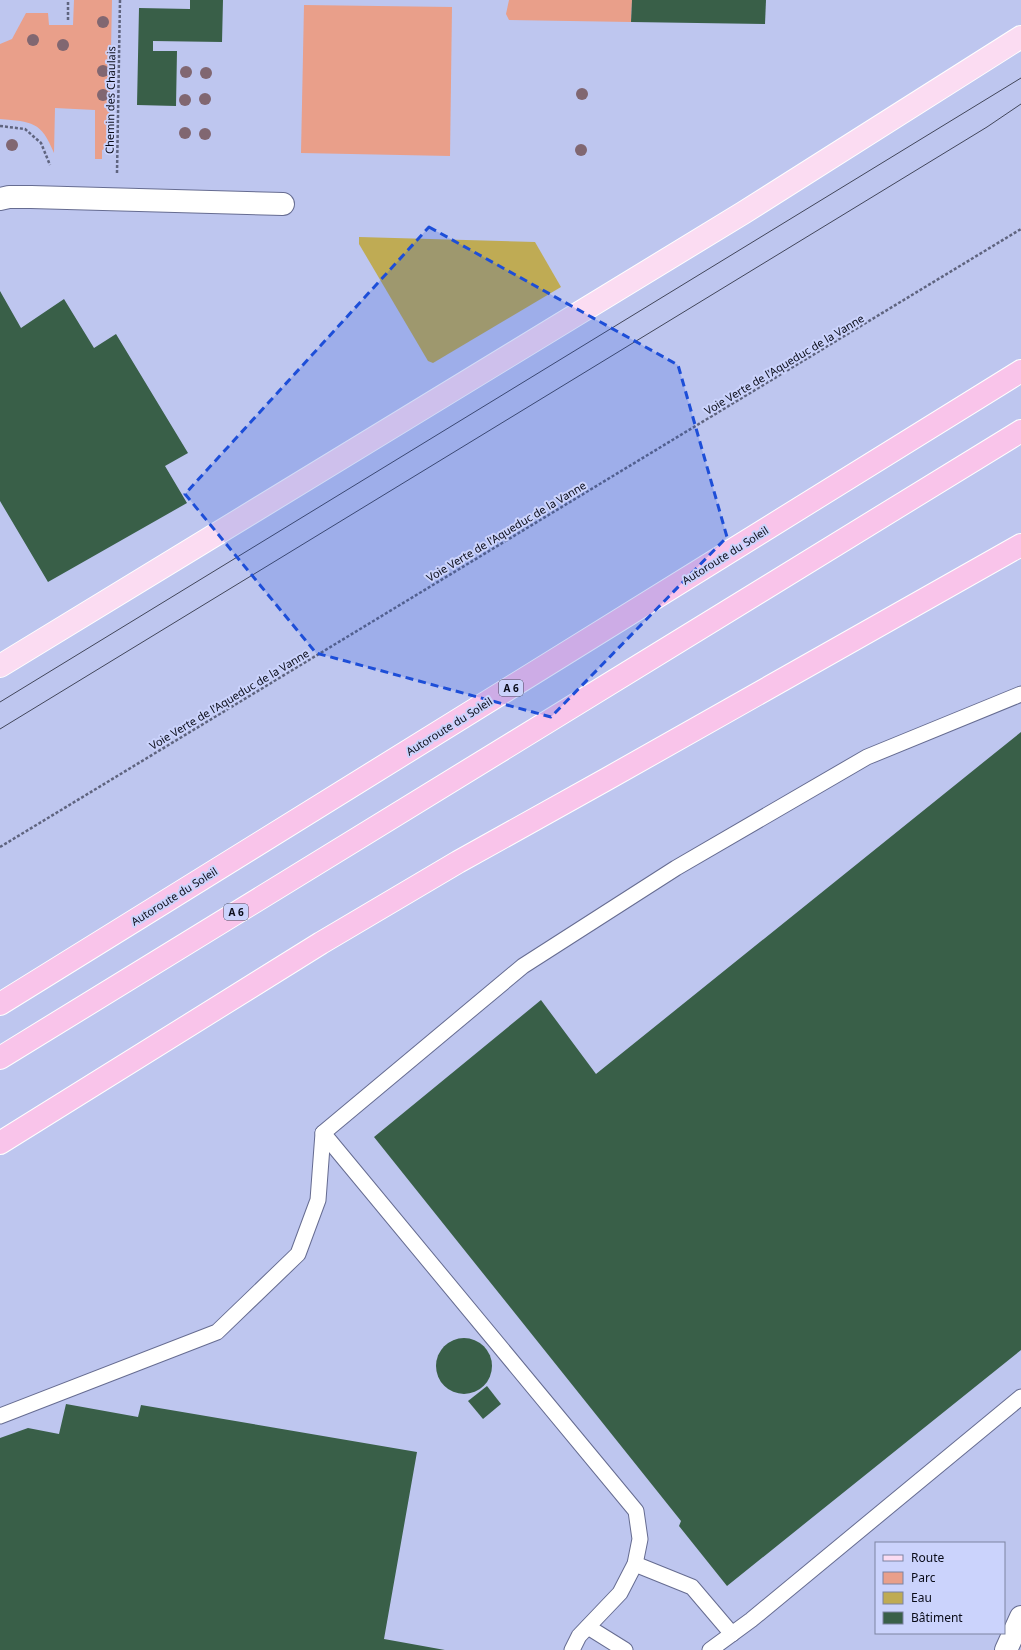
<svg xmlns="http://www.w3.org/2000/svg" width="1021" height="1650" viewBox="0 0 1021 1650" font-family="'Noto Sans',sans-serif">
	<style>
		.green { fill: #e99f8a }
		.water { fill: #bfab54 }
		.building { fill: #395f48 }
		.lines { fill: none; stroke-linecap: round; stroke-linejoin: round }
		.service-casing { stroke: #666c91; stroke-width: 17 }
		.minor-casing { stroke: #666c91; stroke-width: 24 }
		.primary-casing { stroke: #fff; stroke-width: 24 }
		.motorway-casing { stroke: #fff; stroke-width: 24 }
		.path { stroke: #5f647f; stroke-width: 2.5; stroke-dasharray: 3 2; stroke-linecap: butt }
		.service { stroke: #fff; stroke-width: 15 }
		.minor { stroke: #fff; stroke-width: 22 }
		.primary { stroke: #fbdcf2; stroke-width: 22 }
		.motorway { stroke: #f9c4ea; stroke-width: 22 }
		.tram { stroke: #42465b; stroke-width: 1 }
		.tree { fill: #816771 }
		.marked { fill: #1d4ed8; fill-opacity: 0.2; stroke: #1d4ed8; stroke-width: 3; stroke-dasharray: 8 5; stroke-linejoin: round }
		.labels { text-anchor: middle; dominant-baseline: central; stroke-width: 4; stroke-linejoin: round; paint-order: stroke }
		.shield { fill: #cbd3fc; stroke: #43475c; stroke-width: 1 }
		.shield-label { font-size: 10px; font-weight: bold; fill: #090b18 }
		.street-label { font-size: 11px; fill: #090b18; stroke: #cbd3fc }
	</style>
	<rect width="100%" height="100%" fill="#bec6ef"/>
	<g class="green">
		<path d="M74,0H112L109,147L102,150V159H95V110L55,108L54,153C41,121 32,122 0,119V44L12,39L26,13H48L49,25H73Z"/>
		<polygon points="509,0 632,0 631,22 509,20 506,14"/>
		<polygon points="304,5 452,7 450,156 301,153"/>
	</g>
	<polygon class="water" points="359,237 535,242 561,287 433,363 428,361 359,244"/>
	<g class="building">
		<polygon points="190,0 223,0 222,42 153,41 153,51 177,51 176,106 137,105 139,8 190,9"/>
		<polygon points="632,0 766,0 765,24 631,22"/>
		<polygon points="0,291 21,328 64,299 94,348 116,334 188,453 165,466 187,503 48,582 0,501"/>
		<polygon points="1021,732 1021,1350 727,1586 679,1526 681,1521 374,1137 541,1000 596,1074"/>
		<circle cx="464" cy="1366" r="28"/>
		<polygon points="487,1386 501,1404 483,1419 468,1401"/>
		<polygon points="66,1404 138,1417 141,1405 417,1452 384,1639 445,1650 0,1650 0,1438 28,1428 59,1434"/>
	</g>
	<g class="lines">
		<defs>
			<g id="service">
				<polyline points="323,1133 636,1511 640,1539 635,1564 620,1593 579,1636 572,1650"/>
				<polyline points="0,1416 217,1332 298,1254 318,1200 323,1133 523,966 676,868 867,757 1021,694"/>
				<polyline points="635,1564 692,1587 732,1634"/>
				<polyline points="588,1627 625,1650"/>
				<polyline points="710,1650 751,1620 1021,1397"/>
			</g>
			<g id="minor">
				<polyline points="0,199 9,197 31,197 283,204"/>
				<polyline points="1006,1650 1021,1617"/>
			</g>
			<polyline id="primary" points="0,666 743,213 1021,37"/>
			<g id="motorway">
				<polyline points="0,1004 1021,371"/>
				<polyline points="0,1058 1021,431"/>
				<polyline points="0,1143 321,943 458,862 607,779 1021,545"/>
			</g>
		</defs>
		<use href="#service" class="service-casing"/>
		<use href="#minor" class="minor-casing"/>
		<use href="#primary" class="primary-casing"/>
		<use href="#motorway" class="motorway-casing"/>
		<g class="path">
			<polyline points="68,20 68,0"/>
			<polyline points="0,126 25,129 41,143 50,165"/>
			<polyline points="117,173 120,0"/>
			<polyline points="0,847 1021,229"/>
		</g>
		<use href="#service" class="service"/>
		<use href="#minor" class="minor"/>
		<use href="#primary" class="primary"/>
		<use href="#motorway" class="motorway"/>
		<g class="tram">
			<polyline points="0,702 1021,78"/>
			<polyline points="0,729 987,127 1021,104"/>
		</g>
	</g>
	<g class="tree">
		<circle cx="103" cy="22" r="6"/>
		<circle cx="33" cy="40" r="6"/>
		<circle cx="63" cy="45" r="6"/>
		<circle cx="103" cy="71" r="6"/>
		<circle cx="186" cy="72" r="6"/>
		<circle cx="206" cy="73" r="6"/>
		<circle cx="582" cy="94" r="6"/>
		<circle cx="103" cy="95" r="6"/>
		<circle cx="205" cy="99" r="6"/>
		<circle cx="185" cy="100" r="6"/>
		<circle cx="185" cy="133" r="6"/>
		<circle cx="205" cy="134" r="6"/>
		<circle cx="12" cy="145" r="6"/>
		<circle cx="581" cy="150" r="6"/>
	</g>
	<path class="marked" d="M429,227L678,365L727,537L551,717L316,653L185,494Z"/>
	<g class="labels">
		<g class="shield">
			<rect x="499" y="680" width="24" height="16" rx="3"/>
			<rect x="224" y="904" width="24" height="16" rx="3"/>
		</g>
		<g class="shield-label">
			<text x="511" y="688">A 6</text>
			<text x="236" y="912">A 6</text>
		</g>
		<g class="street-label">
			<text transform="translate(110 100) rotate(-89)">Chemin des Chaulais</text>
			<text transform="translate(784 364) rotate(-31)">Voie Verte de l'Aqueduc de la Vanne</text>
			<text transform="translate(506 531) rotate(-31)">Voie Verte de l'Aqueduc de la Vanne</text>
			<text transform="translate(725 555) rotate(-32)">Autoroute du Soleil</text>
			<text transform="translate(229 699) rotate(-31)">Voie Verte de l'Aqueduc de la Vanne</text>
			<text transform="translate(449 726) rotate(-32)">Autoroute du Soleil</text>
			<text transform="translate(174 896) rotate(-32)">Autoroute du Soleil</text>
		</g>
	</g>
	<rect x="875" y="1542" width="130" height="92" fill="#cbd3fc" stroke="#7d83a1"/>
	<rect x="883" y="1555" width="20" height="6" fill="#fbdcf2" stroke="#7d83a1"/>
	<text x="911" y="1562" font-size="12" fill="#090b18">Route</text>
	<rect x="883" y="1572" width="20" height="12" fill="#e99f8a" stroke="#7d83a1"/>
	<text x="911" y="1582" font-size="12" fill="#090b18">Parc</text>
	<rect x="883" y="1592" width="20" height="12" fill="#bfab54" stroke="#7d83a1"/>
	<text x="911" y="1602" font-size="12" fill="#090b18">Eau</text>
	<rect x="883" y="1612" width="20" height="12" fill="#395f48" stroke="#7d83a1"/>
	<text x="911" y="1622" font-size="12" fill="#090b18">Bâtiment</text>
</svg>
